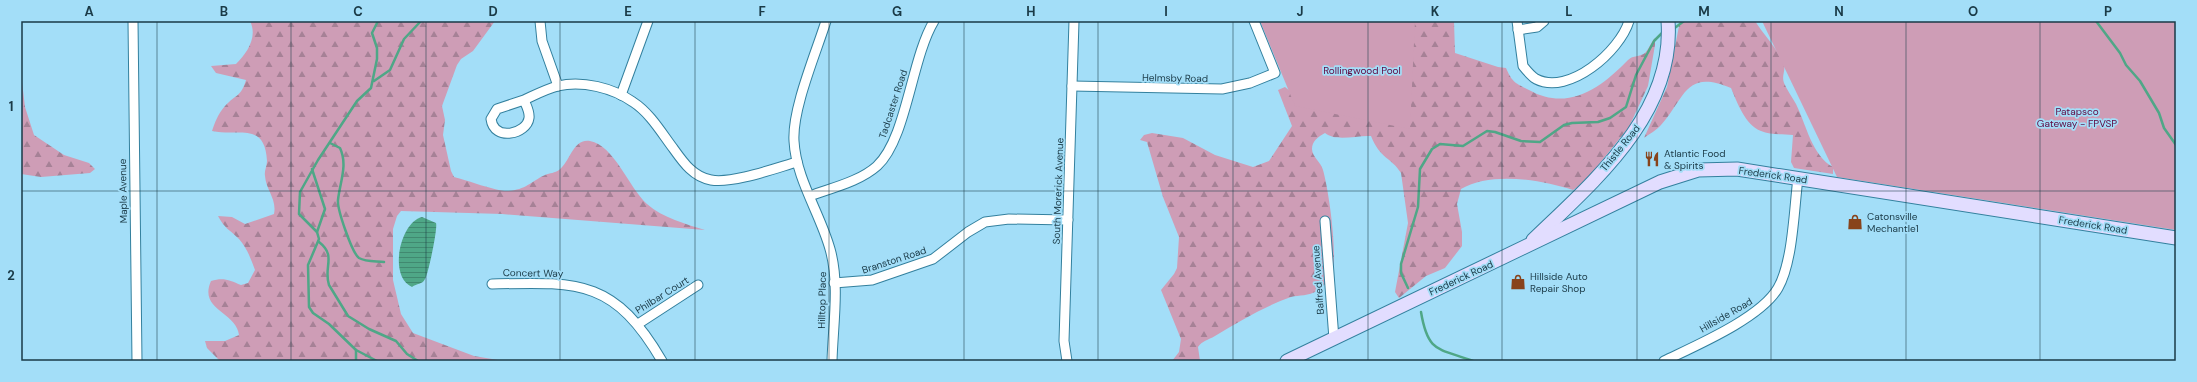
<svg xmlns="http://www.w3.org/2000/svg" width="2197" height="382" viewBox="0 0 2197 382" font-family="'DM Sans',sans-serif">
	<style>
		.forest { fill: url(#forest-firs) }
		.park { fill: #ce9db6 }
		.water { fill: url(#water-rules) }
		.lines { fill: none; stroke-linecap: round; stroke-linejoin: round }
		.stream { stroke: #4fa787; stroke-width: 2.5 }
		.street-casing { stroke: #33809e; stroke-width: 11 }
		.secondary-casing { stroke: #33809e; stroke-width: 15 }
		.street { stroke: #fff; stroke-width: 9 }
		.secondary { stroke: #e2ddff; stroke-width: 13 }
		.grid { fill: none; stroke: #1a3a47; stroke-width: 1; stroke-opacity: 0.55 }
		.labels { text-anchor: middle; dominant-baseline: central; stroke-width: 3.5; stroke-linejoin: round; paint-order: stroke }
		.park-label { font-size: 10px; fill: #5f0841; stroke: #a3def8 }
		.street-label { font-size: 10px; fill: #1a3a47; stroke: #a3def8 }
		.poi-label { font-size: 10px; fill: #1a3a47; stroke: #a3def8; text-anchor: start }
		.neatline { fill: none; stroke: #1a3a47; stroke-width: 1.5 }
		.grid-label { font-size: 13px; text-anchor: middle; font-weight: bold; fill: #1a3a47 }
	</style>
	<defs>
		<pattern id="forest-firs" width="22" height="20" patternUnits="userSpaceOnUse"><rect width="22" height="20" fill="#ce9db6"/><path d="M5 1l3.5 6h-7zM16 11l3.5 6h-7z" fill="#a68196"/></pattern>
		<pattern id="water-rules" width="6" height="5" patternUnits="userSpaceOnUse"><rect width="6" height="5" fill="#4fa787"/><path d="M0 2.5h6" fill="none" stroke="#418970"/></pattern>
	</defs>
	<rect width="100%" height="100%" fill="#a3def8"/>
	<g class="forest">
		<path d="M250,21H495L473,51L461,59L457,65L442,106L445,120L443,135L451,171L454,177C467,180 495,191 507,191C526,190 530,182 545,175C550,173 555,173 559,170C570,162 573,138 590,141C614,145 629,188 647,204C663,218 686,224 705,230L502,214L401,211L397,216L393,229V280L401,314L413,333L474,356L504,361H220L207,348L205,341H225L239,335C237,312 198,310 211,281C223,277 230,280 241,285L248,283L255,270C251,259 247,248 239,239C229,229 225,229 218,216L232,217L245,224L274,214C277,199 266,190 265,176C264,171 267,166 267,161C265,121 238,137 212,131C215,122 218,114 225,106C236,94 241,97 246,80L216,73L211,66L236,64C247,53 258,37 250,21Z"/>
		<path d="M1367,21H1454L1455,53L1498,67L1506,68C1512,82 1515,83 1529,90C1568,112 1601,88 1628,60C1633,55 1640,57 1645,53C1649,49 1651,42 1655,38V45L1648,86L1629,127L1584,183L1573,190C1541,180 1492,171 1461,189L1457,204L1462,232V246L1445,268L1426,276L1399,298L1395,292L1408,223L1401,173C1391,157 1380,159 1371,136C1357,135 1336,142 1325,133C1318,137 1312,141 1312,149C1312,157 1321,162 1323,170C1329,191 1338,256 1332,275C1330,281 1322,287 1317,291C1309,296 1299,295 1291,297C1263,307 1240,321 1215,336C1208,340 1202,341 1198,347L1200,361H1172L1179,352L1181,339L1161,290L1174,274L1177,268L1179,237L1163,197L1147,142L1140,140L1144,135L1152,133L1183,138L1215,155L1253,167L1269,161L1292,126L1278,90L1285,87L1302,101Z"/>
		<path d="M1680,21H1755C1764,35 1776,47 1783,62C1787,69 1781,75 1784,83C1787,90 1792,97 1796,104C1806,124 1812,156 1833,167V174L1794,168L1791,162L1793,135C1783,134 1770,135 1761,131C1745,125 1737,102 1731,88C1685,69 1686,97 1661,125C1657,130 1649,134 1644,138L1667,87Z"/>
		<polygon points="21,74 25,107 34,135 64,155 89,163 95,169 90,173 41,177 21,174"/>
	</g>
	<g class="park">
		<polygon points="1260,21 1415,21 1410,129 1295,106"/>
		<polygon points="1762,21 2176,21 2176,230 1837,177"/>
	</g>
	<path class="water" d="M422,217L436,223C438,228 428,275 425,279C422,285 417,283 412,287C388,277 400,222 422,217Z"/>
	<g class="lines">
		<g class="stream">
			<polyline points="2096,21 2120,53 2126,65 2140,81 2159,113 2164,128 2176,145"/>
			<polyline points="1672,30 1684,21"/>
			<polyline points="374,81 390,70 404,39 421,21"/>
			<path d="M330,143L340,148C348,165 340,182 338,200C337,209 352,253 359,258C366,262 376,261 384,262"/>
			<polyline points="312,169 325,209 317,232"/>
			<path d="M319,242C337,256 323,267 329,285L348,316L369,329L396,341L407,354L418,361"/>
			<polyline points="1408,288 1401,273 1401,264 1418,207 1420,169 1432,149 1440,144 1463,146 1487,131 1495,132 1521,141 1540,142 1564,125 1572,123 1598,122 1610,118 1626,107 1636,75 1654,41 1663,32"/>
			<path d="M1421,312C1428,354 1439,348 1473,361"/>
			<polyline points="356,361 356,350"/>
			<polyline points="377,361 356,350 329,324 313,313 309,307 308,265 319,239 317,232 299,214 300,192 318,160 357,101 371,88 377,59 377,48 372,33 378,21"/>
		</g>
		<defs>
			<g id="street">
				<polyline points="133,21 137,361"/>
				<polyline points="540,21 542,41 558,86"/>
				<path d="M826,21C816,53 792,109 794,141C796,179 820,213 830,249C840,284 833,325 832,361"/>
				<path d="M1517,21L1523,66C1527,71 1531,76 1536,79C1569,96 1620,51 1629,21"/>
				<polyline points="1518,30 1537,27 1544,21"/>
				<polyline points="1072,86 1222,89 1250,83 1275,73 1254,21"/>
				<polyline points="621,95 648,21"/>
				<path d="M524,100L497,109L491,119C494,142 527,134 529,118C530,112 526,105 524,100C535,95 546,89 558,86C582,80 613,88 633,102C650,113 661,132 673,148C683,162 693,177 711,180C732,184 776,168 797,162"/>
				<path d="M810,196C831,188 859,182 877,166C907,138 911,59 934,21"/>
				<polyline points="1325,221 1334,339"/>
				<polyline points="834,283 872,280 933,259 968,232 985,222 1009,219 1068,220"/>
				<path d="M492,284C579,282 614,279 662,361"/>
				<polyline points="638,324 698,285"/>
				<polyline points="1067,361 1064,341 1074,21"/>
				<path d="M1664,361C1695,346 1761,318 1778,288C1793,262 1794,209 1798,178"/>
			</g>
			<g id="secondary">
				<path d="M1533,240C1593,182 1675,114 1668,21"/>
				<polyline points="1287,361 1660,182 1698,170 1737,169 2176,238"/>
			</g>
		</defs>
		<use href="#street" class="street-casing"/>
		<use href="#secondary" class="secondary-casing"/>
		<use href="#street" class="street"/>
		<use href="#secondary" class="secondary"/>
	</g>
	<path class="grid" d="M157,21V361M291,21V361M426,21V361M560,21V361M695,21V361M829,21V361M964,21V361M1098,21V361M1233,21V361M1368,21V361M1502,21V361M1637,21V361M1771,21V361M1906,21V361M2040,21V361M21,191H2176"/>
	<defs>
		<symbol id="restaurant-bare" viewBox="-9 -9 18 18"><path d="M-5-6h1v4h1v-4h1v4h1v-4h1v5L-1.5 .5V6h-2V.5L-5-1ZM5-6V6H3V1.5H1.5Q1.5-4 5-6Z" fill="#88431b" stroke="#a3def8" stroke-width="2.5" paint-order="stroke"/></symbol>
		<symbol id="shop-bare" viewBox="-9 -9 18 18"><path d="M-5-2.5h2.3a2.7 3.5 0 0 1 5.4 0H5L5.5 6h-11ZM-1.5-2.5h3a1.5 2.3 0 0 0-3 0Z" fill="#88431b" stroke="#a3def8" stroke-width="2.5" paint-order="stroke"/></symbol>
	</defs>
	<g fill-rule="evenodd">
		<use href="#restaurant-bare" x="1641" y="148" width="22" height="22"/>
		<use href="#shop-bare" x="1844" y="211" width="22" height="22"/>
		<use href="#shop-bare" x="1507" y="271" width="22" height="22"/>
	</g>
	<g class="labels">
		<g class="park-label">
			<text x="1362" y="70">Rollingwood Pool</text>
			<text x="2077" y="111">Patapsco<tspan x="2077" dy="12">Gateway - FPVSP</tspan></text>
		</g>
		<g class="street-label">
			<text transform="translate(1175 78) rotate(1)">Helmsby Road</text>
			<text transform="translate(893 104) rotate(-72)">Tadcaster Road</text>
			<text transform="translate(1620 148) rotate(-51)">Thistle Road</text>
			<text transform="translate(1773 175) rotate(8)">Frederick Road</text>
			<text transform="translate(123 191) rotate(-91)">Maple Avenue</text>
			<text transform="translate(1058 191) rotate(-88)">South Morerick Avenue</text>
			<text transform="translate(2093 225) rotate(9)">Frederick Road</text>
			<text transform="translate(894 260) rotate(-18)">Branston Road</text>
			<text transform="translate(533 273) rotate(1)">Concert Way</text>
			<text transform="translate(1461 278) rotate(-25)">Frederick Road</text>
			<text transform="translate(1318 280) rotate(-94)">Balfred Avenue</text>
			<text transform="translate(662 295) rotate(-32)">Philbar Court</text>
			<text transform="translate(822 300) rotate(-89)">Hilltop Place</text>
			<text transform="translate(1726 315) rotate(-30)">Hillside Road</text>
		</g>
		<g class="poi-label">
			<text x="1664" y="153">Atlantic Food<tspan x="1664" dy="12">&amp; Spirits</tspan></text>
			<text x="1867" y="216">Catonsville<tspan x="1867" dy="12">Mechantle1</tspan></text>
			<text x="1530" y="276">Hillside Auto<tspan x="1530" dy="12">Repair Shop</tspan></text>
		</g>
	</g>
	<rect width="2197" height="382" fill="none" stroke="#a3def8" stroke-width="44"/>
	<rect x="22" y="22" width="2153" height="338" class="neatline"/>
	<g class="grid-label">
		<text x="89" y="16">A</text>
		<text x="224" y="16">B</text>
		<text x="358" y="16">C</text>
		<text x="493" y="16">D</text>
		<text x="628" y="16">E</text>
		<text x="762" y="16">F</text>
		<text x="897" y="16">G</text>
		<text x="1031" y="16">H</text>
		<text x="1166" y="16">I</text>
		<text x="1300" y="16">J</text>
		<text x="1435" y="16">K</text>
		<text x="1569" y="16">L</text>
		<text x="1704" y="16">M</text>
		<text x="1839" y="16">N</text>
		<text x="1973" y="16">O</text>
		<text x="2108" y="16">P</text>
		<text x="11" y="111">1</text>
		<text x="11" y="280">2</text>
	</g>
</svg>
